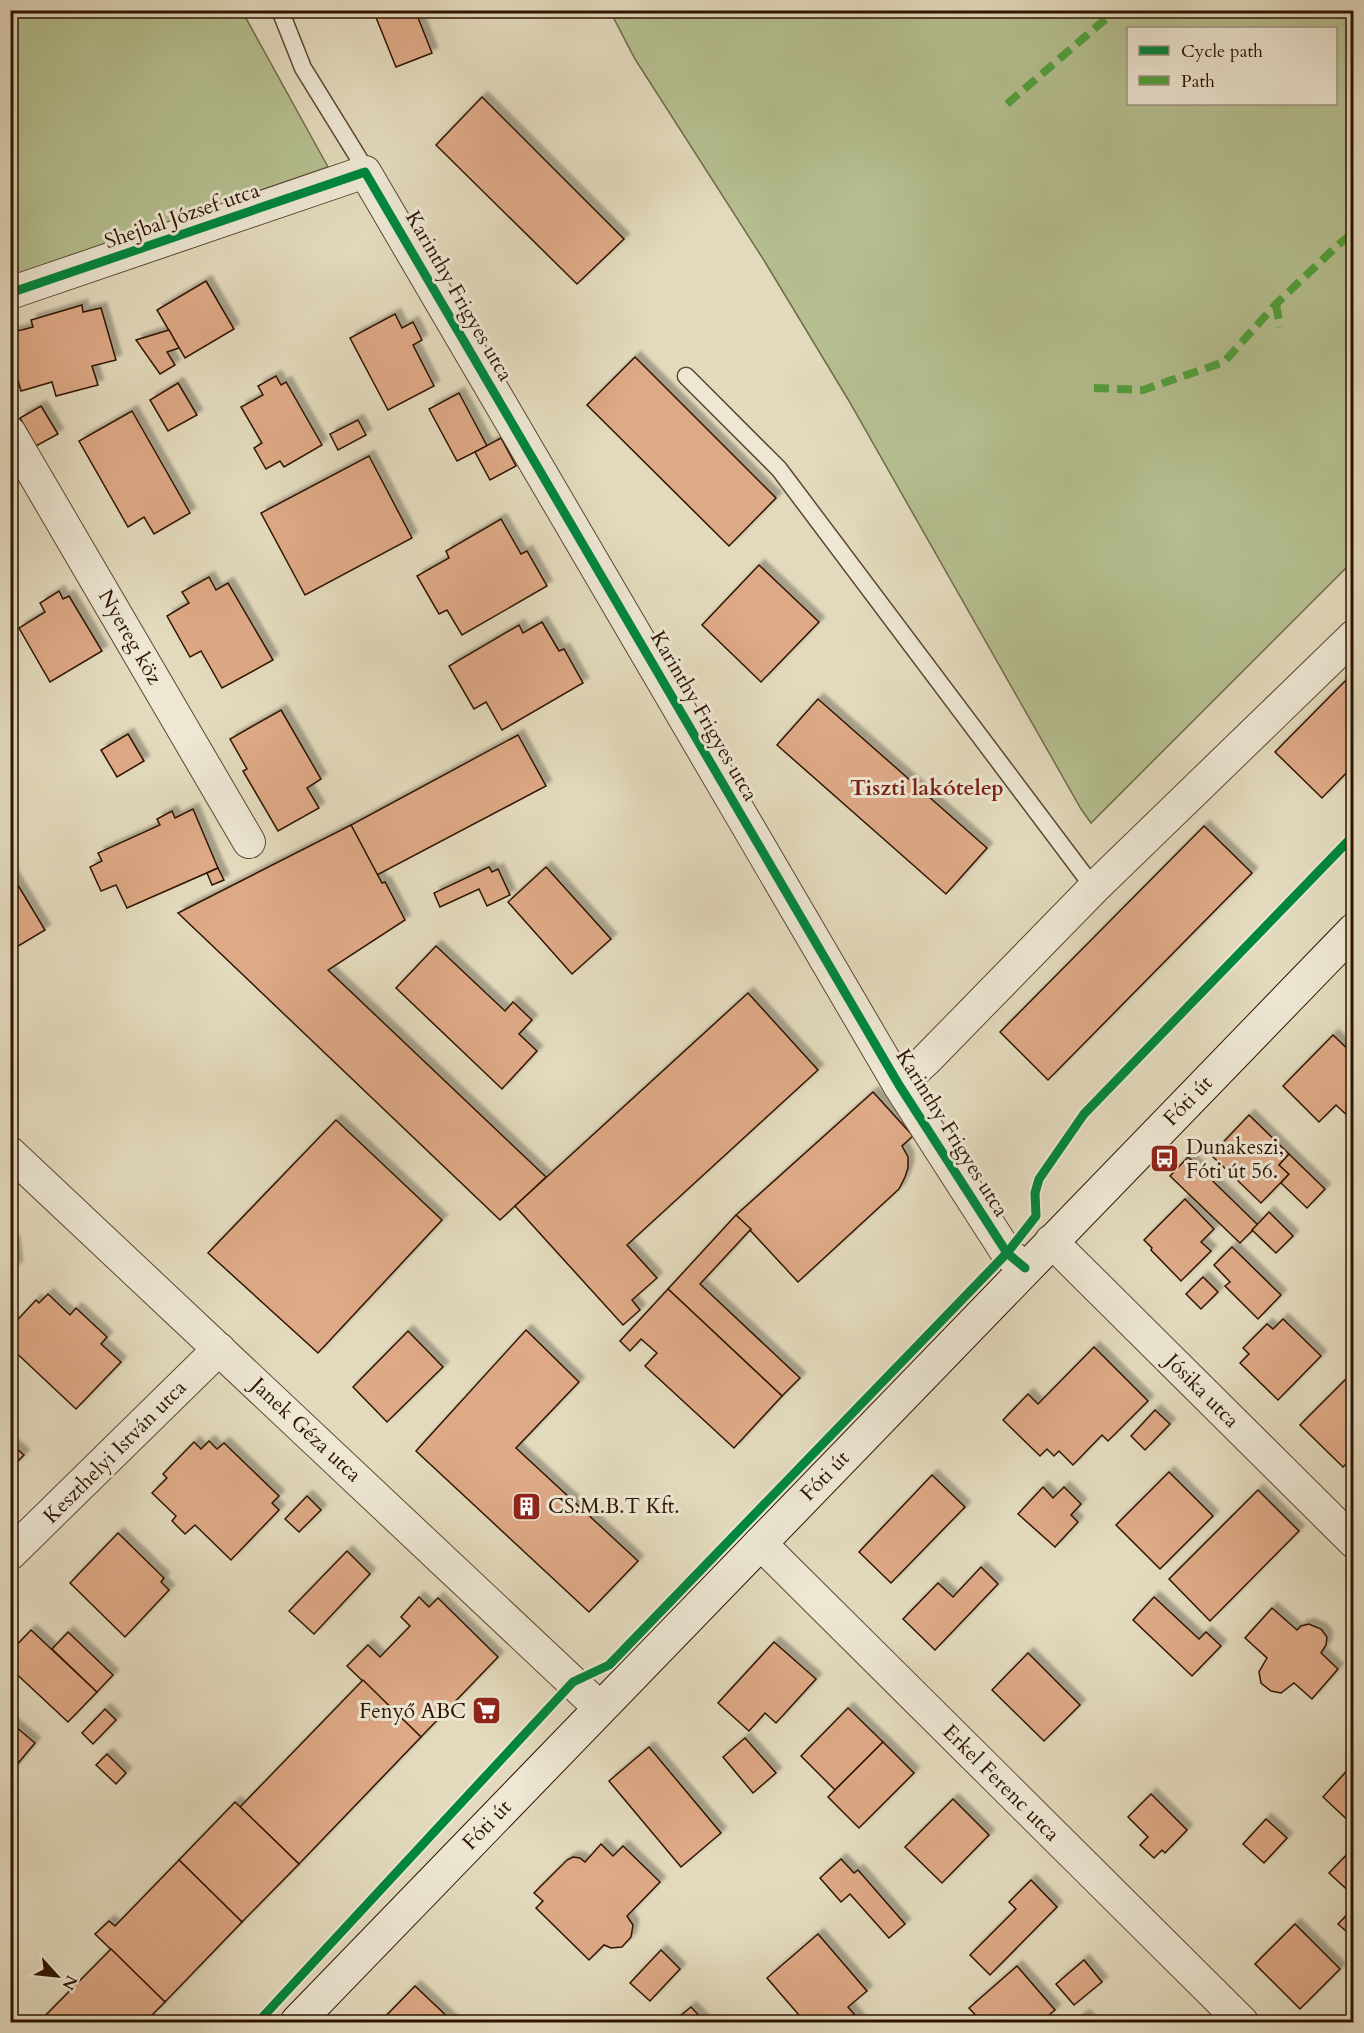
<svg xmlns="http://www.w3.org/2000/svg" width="1364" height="2033" viewBox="0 0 1364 2033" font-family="Cardo,serif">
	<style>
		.green { fill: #b5bf90; stroke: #726a49; stroke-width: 1.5; fill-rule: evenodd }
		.building { fill: #dea986; stroke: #2f1402; stroke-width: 1.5; filter: url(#shadow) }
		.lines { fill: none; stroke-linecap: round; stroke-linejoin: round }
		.service-casing { stroke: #5c4631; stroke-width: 19 }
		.minor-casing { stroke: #5c4631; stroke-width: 34 }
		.secondary-casing { stroke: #2f1402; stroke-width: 35 }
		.service { stroke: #ede7d4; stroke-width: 16 }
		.minor { stroke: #ede7d4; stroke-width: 32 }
		.secondary { stroke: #ede7d4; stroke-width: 33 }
		.quiet { stroke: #52a03d; stroke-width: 8; stroke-dasharray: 15 8; stroke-linecap: butt }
		.cycleway-casing { stroke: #ede7d4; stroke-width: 13 }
		.cycleway { stroke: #00873e; stroke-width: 9 }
		.labels { text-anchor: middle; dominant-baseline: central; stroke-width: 6; stroke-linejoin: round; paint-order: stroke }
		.street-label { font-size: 21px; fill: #2f1402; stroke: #ede7d4 }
		.poi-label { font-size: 21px; fill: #2f1402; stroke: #ede7d4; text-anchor: start }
		.neighbourhood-label { font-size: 22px; font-weight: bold; fill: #7a1f14; stroke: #ede7d4 }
	</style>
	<defs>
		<filter id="shadow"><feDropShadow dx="5.5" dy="-5.5" stdDeviation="1.5" flood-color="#0004"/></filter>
	</defs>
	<rect width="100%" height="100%" fill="#e3dabd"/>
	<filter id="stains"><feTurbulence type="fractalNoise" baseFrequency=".00333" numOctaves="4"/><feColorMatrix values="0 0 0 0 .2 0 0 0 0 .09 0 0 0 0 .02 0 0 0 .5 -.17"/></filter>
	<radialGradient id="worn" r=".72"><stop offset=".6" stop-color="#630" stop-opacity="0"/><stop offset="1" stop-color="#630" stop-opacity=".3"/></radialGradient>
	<g class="green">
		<polygon points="10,11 242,11 328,167 11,277"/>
		<path d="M610,11H1353V561L1091,823L1081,809L849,401L765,262L635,59ZM1128,28H1336V104H1128Z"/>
	</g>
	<g class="building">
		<polygon points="373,10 415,10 432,53 396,67"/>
		<polygon points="482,97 624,239 577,284 436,145"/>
		<polygon points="206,281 234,329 185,358 157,310"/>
		<polygon points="82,305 83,312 101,308 116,360 92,366 98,385 56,396 52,382 21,391 10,352 10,333 33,327 31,320"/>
		<polygon points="395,314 402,328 413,322 422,340 413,345 434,386 388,410 350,338"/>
		<polygon points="169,330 179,348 167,352 175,365 160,374 136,340"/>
		<polygon points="635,357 776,498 729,546 587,405"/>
		<polygon points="276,376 281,385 286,382 322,445 284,467 280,461 266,469 254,448 262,443 241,407 263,395 258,386"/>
		<polygon points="178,383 197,415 168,431 150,400"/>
		<polygon points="459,393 487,446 457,461 429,409"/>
		<polygon points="41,406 58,434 36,446 20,418"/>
		<polygon points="132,411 190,513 154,534 144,517 128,527 79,441"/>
		<polygon points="358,420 366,435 338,450 330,434"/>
		<polygon points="501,438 516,466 490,480 475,452"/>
		<polygon points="369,456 412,538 305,595 261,513"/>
		<polygon points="501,519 521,554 527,551 547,586 462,635 447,610 439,614 417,576 449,558 446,551"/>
		<polygon points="759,565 819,622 761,682 702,625"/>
		<polygon points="209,577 216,590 228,583 273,660 222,688 201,651 190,657 167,616 189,603 182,592"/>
		<polygon points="59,591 63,599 69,596 102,651 50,682 19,628 45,612 40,603"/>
		<polygon points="542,622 559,651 564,649 583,683 502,730 486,702 474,709 449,666 519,625 523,633"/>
		<polygon points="1354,672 1354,765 1322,798 1275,752"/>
		<polygon points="818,699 987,848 946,894 777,745"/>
		<polygon points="281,710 321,779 307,788 319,808 278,831 243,771 247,769 230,739"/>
		<polygon points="128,734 144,761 117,777 101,750"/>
		<polygon points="518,735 546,786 377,875 351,825"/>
		<polygon points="193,809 218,868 127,908 116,885 101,891 90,867 102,861 98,853 160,825 157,819 172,811 175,818"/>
		<polygon points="351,825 382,883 385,882 405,920 328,970 546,1177 500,1220 178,913"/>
		<polygon points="1204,826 1252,873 1048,1080 1000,1032"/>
		<polygon points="489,867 492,872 498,869 510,895 487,906 479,889 440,907 434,893"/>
		<polygon points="546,867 611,939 572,974 508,902"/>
		<polygon points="218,868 224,880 212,885 207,873"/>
		<polygon points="10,872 45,930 10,951"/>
		<polygon points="436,946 505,1011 513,1002 532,1020 519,1034 537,1051 502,1089 396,988"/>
		<polygon points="748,993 818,1070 627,1245 657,1278 632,1300 640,1310 623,1325 515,1206"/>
		<polygon points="1333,1035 1354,1055 1354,1118 1352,1120 1336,1105 1319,1122 1283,1086"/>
		<polygon points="873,1092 913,1136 902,1146 908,1157 908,1168 905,1177 899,1189 798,1282 736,1215"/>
		<polygon points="1249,1115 1289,1154 1279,1165 1289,1174 1261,1203 1211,1155"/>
		<polygon points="336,1120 442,1220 318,1353 208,1253"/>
		<polygon points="1289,1154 1325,1189 1307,1208 1281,1183 1289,1174 1279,1165"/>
		<polygon points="1188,1157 1258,1225 1240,1243 1170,1176"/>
		<polygon points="1185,1199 1214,1229 1201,1242 1211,1251 1181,1281 1151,1250 1152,1248 1144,1240"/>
		<polygon points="1269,1212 1293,1236 1276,1253 1252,1230"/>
		<polygon points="736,1215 751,1229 700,1284 800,1378 782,1396 668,1289"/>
		<polygon points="10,1238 14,1242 17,1266 10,1272"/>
		<polygon points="1232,1247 1281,1295 1258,1319 1225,1286 1230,1282 1214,1265"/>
		<polygon points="1203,1277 1218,1292 1201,1309 1186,1294"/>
		<polygon points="668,1289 782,1396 734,1448 645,1366 657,1353 641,1339 630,1351 620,1341"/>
		<polygon points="48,1294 70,1315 76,1308 92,1323 107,1337 101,1344 121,1362 76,1409 10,1347 10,1338 14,1334 10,1328 36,1300 39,1303"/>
		<polygon points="1283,1319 1321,1356 1278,1400 1240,1363 1249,1354 1243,1348 1267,1324 1273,1329"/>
		<polygon points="526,1330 579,1382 516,1448 638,1561 589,1612 416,1451"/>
		<polygon points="408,1331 443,1367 387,1422 353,1387"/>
		<polygon points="1094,1347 1148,1401 1108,1441 1102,1435 1073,1465 1059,1451 1054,1456 1047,1449 1040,1456 1003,1420 1028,1394 1038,1404"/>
		<polygon points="1350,1375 1354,1379 1354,1456 1343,1467 1300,1425"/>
		<polygon points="1155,1410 1170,1424 1145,1450 1131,1436"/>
		<polygon points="209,1441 217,1449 224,1443 279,1496 272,1503 279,1510 231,1560 195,1525 185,1534 172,1521 176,1516 152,1493 167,1478 163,1474 194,1442 201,1449"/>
		<polygon points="10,1443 24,1455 10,1469"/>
		<polygon points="1169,1472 1213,1516 1160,1569 1116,1525"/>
		<polygon points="932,1475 965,1507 891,1583 859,1552"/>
		<polygon points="1043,1487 1053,1498 1064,1487 1081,1504 1071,1515 1078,1522 1055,1547 1018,1514"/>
		<polygon points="1258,1490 1299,1531 1210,1621 1169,1579"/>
		<polygon points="307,1496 321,1510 299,1532 285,1519"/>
		<polygon points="118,1533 164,1578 161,1582 169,1590 125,1637 70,1583"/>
		<polygon points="347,1551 370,1574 314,1634 289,1611"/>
		<polygon points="981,1567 998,1584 935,1650 903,1619 938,1583 953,1597"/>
		<polygon points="419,1597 429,1607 438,1598 498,1657 421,1737 347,1666 368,1645 380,1657 410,1626 401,1617"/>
		<polygon points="1154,1597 1199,1639 1206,1632 1221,1646 1192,1676 1133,1620"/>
		<polygon points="1272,1608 1297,1630 1301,1626 1309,1624 1321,1629 1327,1637 1326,1645 1321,1653 1338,1669 1312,1699 1294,1683 1281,1693 1271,1691 1261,1683 1259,1672 1267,1658 1245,1638"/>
		<polygon points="31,1630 97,1692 68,1722 10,1668 10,1652"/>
		<polygon points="68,1632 113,1675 97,1692 52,1649"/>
		<polygon points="774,1642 816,1679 776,1723 765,1713 749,1731 718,1703"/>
		<polygon points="1028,1653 1080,1705 1044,1741 992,1690"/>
		<polygon points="363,1680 421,1737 299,1864 240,1807"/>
		<polygon points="848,1708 883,1742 835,1790 801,1756"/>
		<polygon points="105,1709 116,1720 93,1744 82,1733"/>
		<polygon points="10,1722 35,1743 10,1773"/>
		<polygon points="745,1738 776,1773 753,1793 723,1757"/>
		<polygon points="883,1742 914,1773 859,1828 828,1797"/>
		<polygon points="649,1747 721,1833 681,1867 609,1781"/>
		<polygon points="107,1754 126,1773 116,1784 96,1765"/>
		<polygon points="1354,1763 1354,1826 1323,1797"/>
		<polygon points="1151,1794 1187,1830 1165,1853 1162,1850 1154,1858 1140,1845 1148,1837 1128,1817"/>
		<polygon points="953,1799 989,1835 942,1883 905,1847"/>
		<polygon points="235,1802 299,1864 242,1922 179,1860"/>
		<polygon points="1266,1819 1287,1838 1264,1863 1243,1844"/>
		<polygon points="601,1844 613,1856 623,1846 660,1882 627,1916 633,1925 631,1937 622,1947 611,1948 604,1945 589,1960 536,1908 543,1901 534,1893 567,1860 573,1857 580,1858 585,1862"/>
		<polygon points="1354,1847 1354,1896 1329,1873"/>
		<polygon points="841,1859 854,1873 858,1870 905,1924 889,1938 850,1894 841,1902 820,1878"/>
		<polygon points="179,1860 242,1922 165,2002 95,1934 109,1921 115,1926"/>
		<polygon points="1031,1880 1057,1907 990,1975 970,1955 1016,1909 1009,1902"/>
		<polygon points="1351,1911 1354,1913 1354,1938 1338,1924"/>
		<polygon points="1295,1924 1340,1969 1300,2009 1255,1964"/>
		<polygon points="818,1934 867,1991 848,2007 861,2022 805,2022 767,1978"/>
		<polygon points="111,1949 165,2002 145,2022 39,2022"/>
		<polygon points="661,1950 680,1969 650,2001 630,1983"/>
		<polygon points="1084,1960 1102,1982 1074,2005 1056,1984"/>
		<polygon points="1017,1966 1055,2010 1041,2022 982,2022 969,2008"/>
		<polygon points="415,1986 453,2022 380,2022"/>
		<polygon points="691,2007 705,2022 673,2022"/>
		<polygon points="1084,2015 1091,2022 1075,2022"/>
	</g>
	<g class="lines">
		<defs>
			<g id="service">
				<polyline points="280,10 303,68 361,162"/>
				<polyline points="686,376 779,469 1094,888"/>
			</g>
			<g id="minor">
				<polyline points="10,293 365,172 899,1085 1007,1253 1025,1268"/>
				<polyline points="10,433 249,842"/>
				<polyline points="899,1085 926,1060 1094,888 1354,636"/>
				<polyline points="10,1153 600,1708"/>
				<polyline points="1051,1241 1354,1542"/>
				<polyline points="760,1543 1242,2022"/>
				<polyline points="10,1554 219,1349"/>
			</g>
			<polyline id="secondary" points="297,2022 1354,930"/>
		</defs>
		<use href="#service" class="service-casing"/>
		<use href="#minor" class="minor-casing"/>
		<use href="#secondary" class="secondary-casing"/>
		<use href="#service" class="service"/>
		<use href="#minor" class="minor"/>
		<use href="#secondary" class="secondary"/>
		<g class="quiet">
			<polyline points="1007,104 1116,10"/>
			<polyline points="1276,304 1280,327"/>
			<polyline points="1094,388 1143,390 1224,362 1276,304 1338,245 1354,232"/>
		</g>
		<defs>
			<g id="cycleway">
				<polyline points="10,293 365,172 899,1085 1007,1253 1025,1268"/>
				<polyline points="258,2022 573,1682 609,1665 1007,1253 1036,1216 1035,1193 1039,1179 1084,1114 1354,835"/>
			</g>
		</defs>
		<use href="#cycleway" class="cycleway-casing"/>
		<use href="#cycleway" class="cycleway"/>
	</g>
	<defs>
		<symbol id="bus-square" viewBox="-11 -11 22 22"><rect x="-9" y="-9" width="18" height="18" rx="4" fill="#8f2418" stroke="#ede7d4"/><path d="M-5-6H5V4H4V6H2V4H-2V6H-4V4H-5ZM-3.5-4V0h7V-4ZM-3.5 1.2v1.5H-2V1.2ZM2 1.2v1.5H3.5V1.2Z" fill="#fff"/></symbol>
		<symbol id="building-square" viewBox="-11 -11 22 22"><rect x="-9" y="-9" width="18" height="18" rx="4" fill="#8f2418" stroke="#ede7d4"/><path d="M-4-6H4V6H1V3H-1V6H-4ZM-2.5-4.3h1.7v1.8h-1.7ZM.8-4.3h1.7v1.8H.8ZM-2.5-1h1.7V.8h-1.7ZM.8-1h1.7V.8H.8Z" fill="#fff"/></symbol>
		<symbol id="supermarket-square" viewBox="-11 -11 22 22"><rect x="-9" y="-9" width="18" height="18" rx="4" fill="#8f2418" stroke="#ede7d4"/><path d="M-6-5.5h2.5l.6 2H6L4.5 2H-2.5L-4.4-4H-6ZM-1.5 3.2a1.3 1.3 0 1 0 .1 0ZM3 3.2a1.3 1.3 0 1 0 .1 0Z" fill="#fff"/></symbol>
	</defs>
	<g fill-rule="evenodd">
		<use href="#bus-square" x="1148" y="1142" width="33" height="33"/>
		<use href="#building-square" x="510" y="1490" width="33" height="33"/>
		<use href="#supermarket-square" x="470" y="1694" width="33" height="33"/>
	</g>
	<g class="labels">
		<g class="street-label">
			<text transform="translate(182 216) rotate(-19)">Shejbal József utca</text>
			<text transform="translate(459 296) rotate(60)">Karinthy Frigyes utca</text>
			<text transform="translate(130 637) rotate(60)">Nyereg köz</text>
			<text transform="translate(704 716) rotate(60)">Karinthy Frigyes utca</text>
			<text transform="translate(1188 1101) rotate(-46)">Fóti út</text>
			<text transform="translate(952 1133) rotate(58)">Karinthy Frigyes utca</text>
			<text transform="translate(1202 1391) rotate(45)">Jósika utca</text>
			<text transform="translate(306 1430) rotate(43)">Janek Géza utca</text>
			<text transform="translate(115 1452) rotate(-45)">Keszthelyi István utca</text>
			<text transform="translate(825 1476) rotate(-46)">Fóti út</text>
			<text transform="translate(1001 1783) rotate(45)">Erkel Ferenc utca</text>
			<text transform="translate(487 1825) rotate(-46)">Fóti út</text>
		</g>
		<g class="poi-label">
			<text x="1186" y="1147">Dunakeszi,<tspan x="1186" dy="24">Fóti út 56.</tspan></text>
			<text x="548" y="1506">CS.M.B.T Kft.</text>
			<text x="466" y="1711" text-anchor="end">Fenyő ABC</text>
		</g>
		<g class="neighbourhood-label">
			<text x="927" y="788">Tiszti lakótelep</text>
		</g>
	</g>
	<rect width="1364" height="2033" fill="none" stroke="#e3dabd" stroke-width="36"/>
	<rect x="12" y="12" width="1340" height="2009" fill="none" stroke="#2f1402" stroke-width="3"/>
	<rect x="18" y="18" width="1328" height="1997" fill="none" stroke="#2f1402" stroke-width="1.5"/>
	<rect x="1127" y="27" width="210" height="78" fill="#ede7d4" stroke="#a19380" stroke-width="1.5"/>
	<rect x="1139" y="46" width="30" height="9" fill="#00873e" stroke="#a19380" stroke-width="1.5"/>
	<text x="1181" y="57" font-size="18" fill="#2f1402">Cycle path</text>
	<rect x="1139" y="76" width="30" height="9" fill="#52a03d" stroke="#a19380" stroke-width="1.5"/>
	<text x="1181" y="87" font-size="18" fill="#2f1402">Path</text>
	<g transform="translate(57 1976) rotate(117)" stroke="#ede7d4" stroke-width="4.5" paint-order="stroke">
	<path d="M0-4.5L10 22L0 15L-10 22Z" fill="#2f1402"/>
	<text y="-9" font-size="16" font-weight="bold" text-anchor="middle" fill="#2f1402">N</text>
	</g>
	<rect width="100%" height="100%" filter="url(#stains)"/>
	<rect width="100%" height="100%" fill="url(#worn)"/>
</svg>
